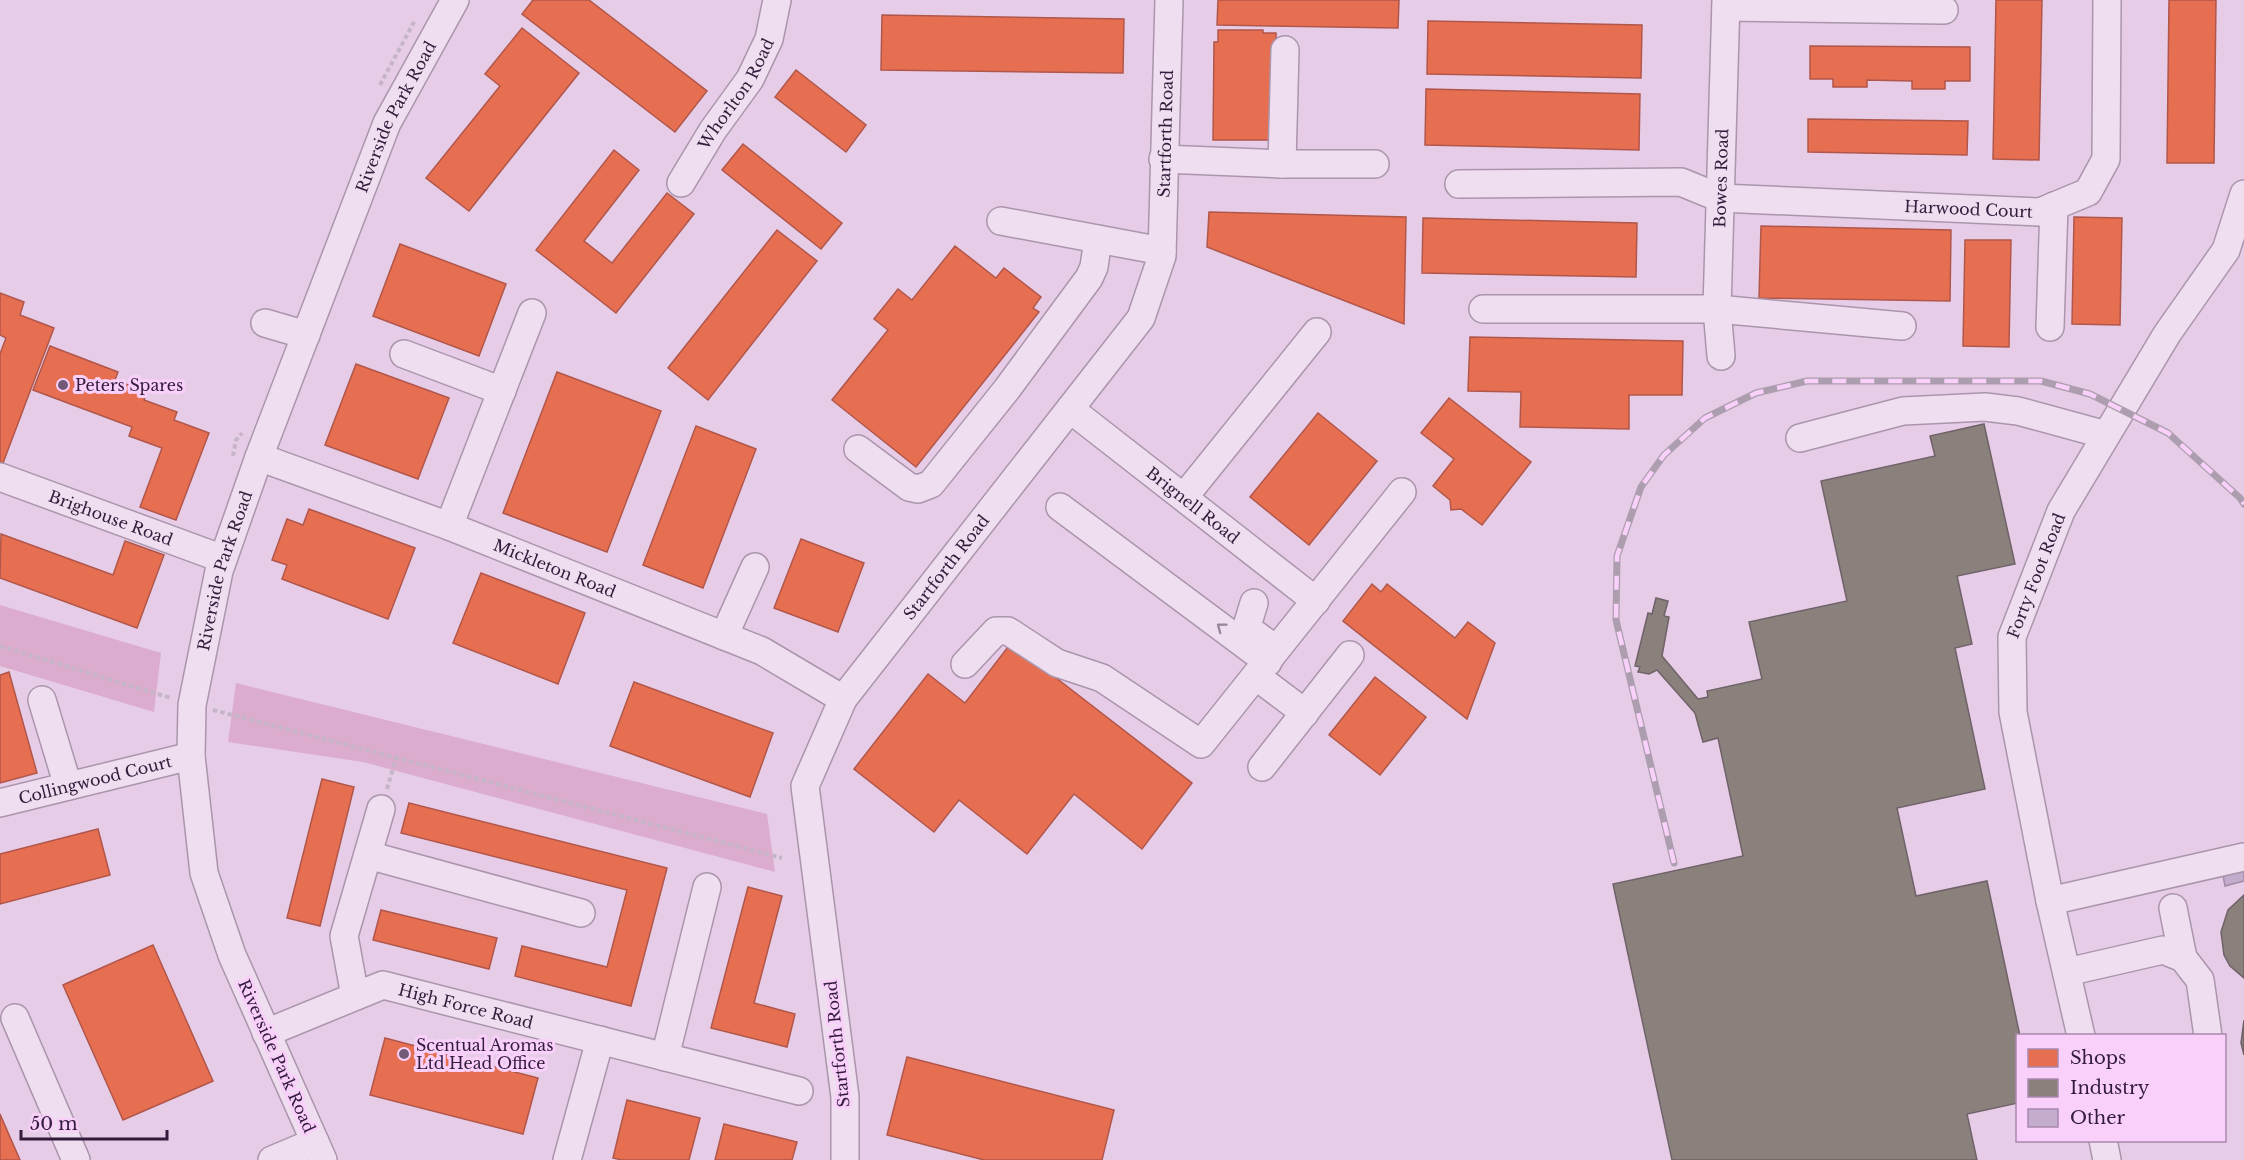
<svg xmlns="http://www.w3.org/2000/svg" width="2244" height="1160" viewBox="0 0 2244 1160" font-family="'Libre Baskerville',serif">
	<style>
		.green { fill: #dcaccf }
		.shops { fill: #e76f51; stroke: #b1564b; stroke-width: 1.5 }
		.industry { fill: #8a817c; stroke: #706269; stroke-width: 1.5 }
		.building { fill: #c4accc; stroke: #a18ba8; stroke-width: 1.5 }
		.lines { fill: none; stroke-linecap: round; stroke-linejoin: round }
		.minor-casing { stroke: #aa95ac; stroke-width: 30 }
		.path { stroke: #c5b5c7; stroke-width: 4; stroke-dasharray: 4.5 3; stroke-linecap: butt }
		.minor { stroke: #eedeef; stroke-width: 27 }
		.rail-casing { stroke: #ac9eae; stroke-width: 7 }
		.rail { stroke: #f8d0fa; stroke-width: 4.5; stroke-dasharray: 14; stroke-linecap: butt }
		.oneway { stroke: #9a869e }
		.poi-dot { fill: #725978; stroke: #f8d0fa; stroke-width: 2 }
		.labels { text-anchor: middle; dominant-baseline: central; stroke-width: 6; stroke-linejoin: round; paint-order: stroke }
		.street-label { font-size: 16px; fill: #331b3c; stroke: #f8d0fa }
		.poi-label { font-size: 16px; fill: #331b3c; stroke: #f8d0fa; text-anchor: start }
	</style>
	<rect width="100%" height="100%" fill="#e6cce7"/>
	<g class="green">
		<polygon points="0,605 161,653 154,712 0,666"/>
		<polygon points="236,683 767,814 775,872 363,762 228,742"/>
	</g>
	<g class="shops">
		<polygon points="533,0 589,0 707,91 675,132 522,14"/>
		<polygon points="1218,0 1399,0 1398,28 1217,25"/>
		<polygon points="1996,0 2042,0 2039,160 1993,159"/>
		<polygon points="2169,0 2216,0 2214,163 2167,163"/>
		<polygon points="882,15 1124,19 1123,73 881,70"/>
		<polygon points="1428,21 1642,25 1641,78 1427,74"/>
		<polygon points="522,28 579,73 469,211 426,178 500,86 485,74"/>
		<polygon points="1218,30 1263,30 1263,33 1276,33 1277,140 1213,140 1214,42 1218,42"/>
		<polygon points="1810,46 1970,47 1970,81 1945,81 1945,89 1912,89 1912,81 1867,80 1867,87 1833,87 1833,79 1810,79"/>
		<polygon points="796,70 866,125 846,152 775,97"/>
		<polygon points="1426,89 1640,94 1639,150 1425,145"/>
		<polygon points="1808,119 1968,121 1967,155 1808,152"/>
		<polygon points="743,144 842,223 821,249 722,170"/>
		<polygon points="614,150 639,170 584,241 612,263 667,193 694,214 616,313 536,250"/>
		<polygon points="1209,212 1406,217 1404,324 1207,247"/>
		<polygon points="2074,217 2122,218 2120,325 2072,324"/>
		<polygon points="1423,218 1637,223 1636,277 1422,273"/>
		<polygon points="1761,226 1951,230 1950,301 1759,298"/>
		<polygon points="777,230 817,261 708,400 668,368"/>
		<polygon points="1965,240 2011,240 2009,347 1963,346"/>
		<polygon points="400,244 506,284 479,356 373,316"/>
		<polygon points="955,246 996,278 1004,268 1041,297 1033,308 1039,312 916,467 832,400 888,330 874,319 898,289 912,300"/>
		<polygon points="0,293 24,302 20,315 54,328 3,463 0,462 0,354 6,338 0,335"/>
		<polygon points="1470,337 1683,341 1682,395 1629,395 1629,429 1520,427 1521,392 1468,391"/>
		<polygon points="50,346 118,372 115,380 147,392 144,400 177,412 174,420 209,433 176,520 140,507 162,448 129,436 132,427 33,390"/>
		<polygon points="356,364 449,398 418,479 325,445"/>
		<polygon points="557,372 661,411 607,552 503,513"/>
		<polygon points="1449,398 1531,462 1482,525 1461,509 1451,510 1450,500 1433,486 1454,459 1421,433"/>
		<polygon points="1318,413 1377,461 1309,545 1250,497"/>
		<polygon points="696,426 756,449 703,588 643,565"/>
		<polygon points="309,509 415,548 388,619 282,579 287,565 272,560 287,519 303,525"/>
		<polygon points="1,534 113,575 125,541 164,555 137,628 0,578"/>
		<polygon points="801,539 864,563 838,632 774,608"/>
		<polygon points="481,573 585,613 558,684 453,643"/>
		<polygon points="1372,584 1381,592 1387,584 1455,638 1468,622 1495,643 1467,719 1343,621"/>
		<polygon points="1011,643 1192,783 1142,849 1074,794 1027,854 959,800 934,832 854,769 928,674 965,703"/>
		<polygon points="9,672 37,773 0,783 0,675"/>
		<polygon points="1375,677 1426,717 1380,775 1329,735"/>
		<polygon points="634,682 773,733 750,797 610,746"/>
		<polygon points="322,779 354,787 320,926 287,918"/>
		<polygon points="409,803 667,868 631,1006 515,976 522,946 607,967 627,890 401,833"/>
		<polygon points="98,829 110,875 0,904 0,854"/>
		<polygon points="748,887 782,896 754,1003 795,1014 787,1047 711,1028"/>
		<polygon points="381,910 497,938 489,969 373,940"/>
		<polygon points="153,945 213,1081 123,1120 63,985"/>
		<polygon points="385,1038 538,1078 523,1134 370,1095"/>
		<polygon points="907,1057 1114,1110 1102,1160 984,1160 887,1135"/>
		<polygon points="627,1100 700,1118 689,1160 622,1160 613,1158"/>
		<polygon points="0,1114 20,1160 0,1160"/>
		<polygon points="724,1124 797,1142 792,1160 715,1160"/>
	</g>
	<g class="industry">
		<polygon points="1984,424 2015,564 1957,576 1972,644 1955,648 1985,789 1897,808 1916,896 1987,881 2020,1036 2018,1036 2018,1103 1967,1114 1977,1160 1672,1160 1613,884 1743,856 1718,738 1703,742 1695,713 1657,670 1649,674 1644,673 1638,672 1640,667 1635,666 1648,613 1652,614 1656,598 1668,601 1664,616 1669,617 1662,656 1698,699 1708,697 1707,691 1762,679 1749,622 1847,601 1821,481 1935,456 1930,436"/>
		<polygon points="2244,895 2244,978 2230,966 2224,955 2221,932 2228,910"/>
		<polygon points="2244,1020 2244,1055 2241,1043"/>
	</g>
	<polygon class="building" points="2244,865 2244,881 2225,886 2222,870"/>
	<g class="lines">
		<defs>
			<g id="minor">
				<polyline points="1726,7 1944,10"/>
				<polyline points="1163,159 1282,164 1375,164"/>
				<polyline points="1282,164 1285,50"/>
				<path id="s1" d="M681,183L713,130L750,79L769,39L777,0"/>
				<path id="s2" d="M1459,184L1681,182L1720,198L2040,212L2088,192L2106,159L2107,0"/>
				<polyline points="1001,221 1162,251"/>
				<polyline points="1483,309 1717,309 1902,326"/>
				<polyline points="265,323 306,335"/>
				<polyline points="2050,327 2054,206"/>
				<polyline points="404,354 502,391"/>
				<path id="s3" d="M1721,356L1717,309L1726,0"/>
				<path id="s4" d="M1070,409L1316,601"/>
				<polyline points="1800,438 1903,411 1985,407 2018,411 2106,435"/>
				<polyline points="858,449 909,487 918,489 931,484 1007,389 1089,278 1094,267 1098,239"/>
				<path id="s5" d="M259,457L449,526L762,651L843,699"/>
				<path id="s6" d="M0,477L223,559"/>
				<polyline points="1184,497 1317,332"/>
				<polyline points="1060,507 1268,662"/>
				<polyline points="449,526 532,313"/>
				<polyline points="1254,603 1247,626 1251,631 1274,648"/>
				<polyline points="724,636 755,567"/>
				<polyline points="965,664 996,631 1008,631 1057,663 1102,678 1201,744 1402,492"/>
				<polyline points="1256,676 1305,713"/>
				<polyline points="42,700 68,786"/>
				<polyline points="1262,767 1350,655"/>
				<path id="s7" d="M0,803L191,756"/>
				<polyline points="368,855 581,913"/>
				<polyline points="2050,901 2244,857"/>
				<polyline points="2173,908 2183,958"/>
				<polyline points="2067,972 2163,950 2183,958 2200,980 2208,1036"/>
				<polyline points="355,996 344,936 381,809"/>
				<polyline points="15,1018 76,1160"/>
				<path id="s8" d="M266,1033L383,985L799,1091"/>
				<path id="s9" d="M2081,1036L2050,901L2013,712L2012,637L2061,511L2167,334L2226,250L2244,194"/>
				<polyline points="665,1057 707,887"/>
				<polyline points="2103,1140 2107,1160"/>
				<polyline points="272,1160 315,1142"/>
				<path id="s10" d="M323,1160L232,955L204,873L191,756L192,705L219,571L259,457L387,123L455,0"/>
				<polyline points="567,1160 600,1040"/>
				<path id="s11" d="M845,1160V1097L805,786L843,699L1141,318L1162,256L1169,0"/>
			</g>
		</defs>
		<use href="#minor" class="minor-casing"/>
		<g class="path">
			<polyline points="380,85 415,20"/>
			<polyline points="233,456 236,440 242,433"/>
			<polyline points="0,646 171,698"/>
			<polyline points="213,710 782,858"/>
			<polyline points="387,789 396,758"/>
		</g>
		<use href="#minor" class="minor"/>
		<defs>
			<polyline id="rail" points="1674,863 1616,620 1617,556 1641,487 1664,455 1705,418 1756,393 1807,381 2041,381 2090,394 2168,433 2240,498 2244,504"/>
		</defs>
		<use href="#rail" class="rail-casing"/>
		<use href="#rail" class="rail"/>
	</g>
	<defs><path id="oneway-chevron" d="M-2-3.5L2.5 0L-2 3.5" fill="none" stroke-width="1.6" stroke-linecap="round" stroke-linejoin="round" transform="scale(1.5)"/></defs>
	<use class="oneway" href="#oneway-chevron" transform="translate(1221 627) rotate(-143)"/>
	<g class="poi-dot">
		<circle cx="63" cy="385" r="6"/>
		<circle cx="404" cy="1054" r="6"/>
	</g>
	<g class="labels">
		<g class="street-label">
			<text stroke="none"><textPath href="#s1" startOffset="105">Whorlton Road</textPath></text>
			<text stroke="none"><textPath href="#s10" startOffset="1104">Riverside Park Road</textPath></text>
			<text stroke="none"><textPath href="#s11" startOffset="1143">Startforth Road</textPath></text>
			<text stroke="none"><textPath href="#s3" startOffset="178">Bowes Road</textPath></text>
			<text stroke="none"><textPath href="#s2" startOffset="513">Harwood Court</textPath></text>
			<text stroke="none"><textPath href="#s4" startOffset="156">Brignell Road</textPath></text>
			<text stroke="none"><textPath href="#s6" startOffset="118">Brighouse Road</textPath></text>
			<text stroke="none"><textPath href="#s11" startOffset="639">Startforth Road</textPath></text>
			<text stroke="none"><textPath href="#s5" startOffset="316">Mickleton Road</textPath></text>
			<text stroke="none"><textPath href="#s10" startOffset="618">Riverside Park Road</textPath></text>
			<text stroke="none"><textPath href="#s9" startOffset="472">Forty Foot Road</textPath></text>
			<text stroke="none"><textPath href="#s7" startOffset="98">Collingwood Court</textPath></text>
			<text stroke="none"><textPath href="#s8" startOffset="212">High Force Road</textPath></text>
			<text transform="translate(837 1044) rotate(-96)">Startforth Road</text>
			<text transform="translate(277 1056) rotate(66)">Riverside Park Road</text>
		</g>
		<g class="poi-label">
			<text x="75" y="385">Peters Spares</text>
			<text x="416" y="1045">Scentual Aromas<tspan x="416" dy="18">Ltd Head Office</tspan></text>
		</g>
	</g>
	<rect x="2016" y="1034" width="210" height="108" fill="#f8d0fa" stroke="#a988ae" stroke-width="1.5"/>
	<rect x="2028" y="1049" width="30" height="18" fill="#e76f51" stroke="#a988ae" stroke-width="1.5"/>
	<text x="2070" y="1064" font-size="18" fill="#331b3c">Shops</text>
	<rect x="2028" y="1079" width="30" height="18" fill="#8a817c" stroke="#a988ae" stroke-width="1.5"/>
	<text x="2070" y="1094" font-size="18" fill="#331b3c">Industry</text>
	<rect x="2028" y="1109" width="30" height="18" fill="#c4accc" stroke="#a988ae" stroke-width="1.5"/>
	<text x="2070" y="1124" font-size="18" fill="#331b3c">Other</text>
	<path d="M21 1130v9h146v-9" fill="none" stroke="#331b3c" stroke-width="3"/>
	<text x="30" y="1130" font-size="18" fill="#331b3c" stroke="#f8d0fa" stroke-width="4.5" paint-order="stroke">50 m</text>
</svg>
